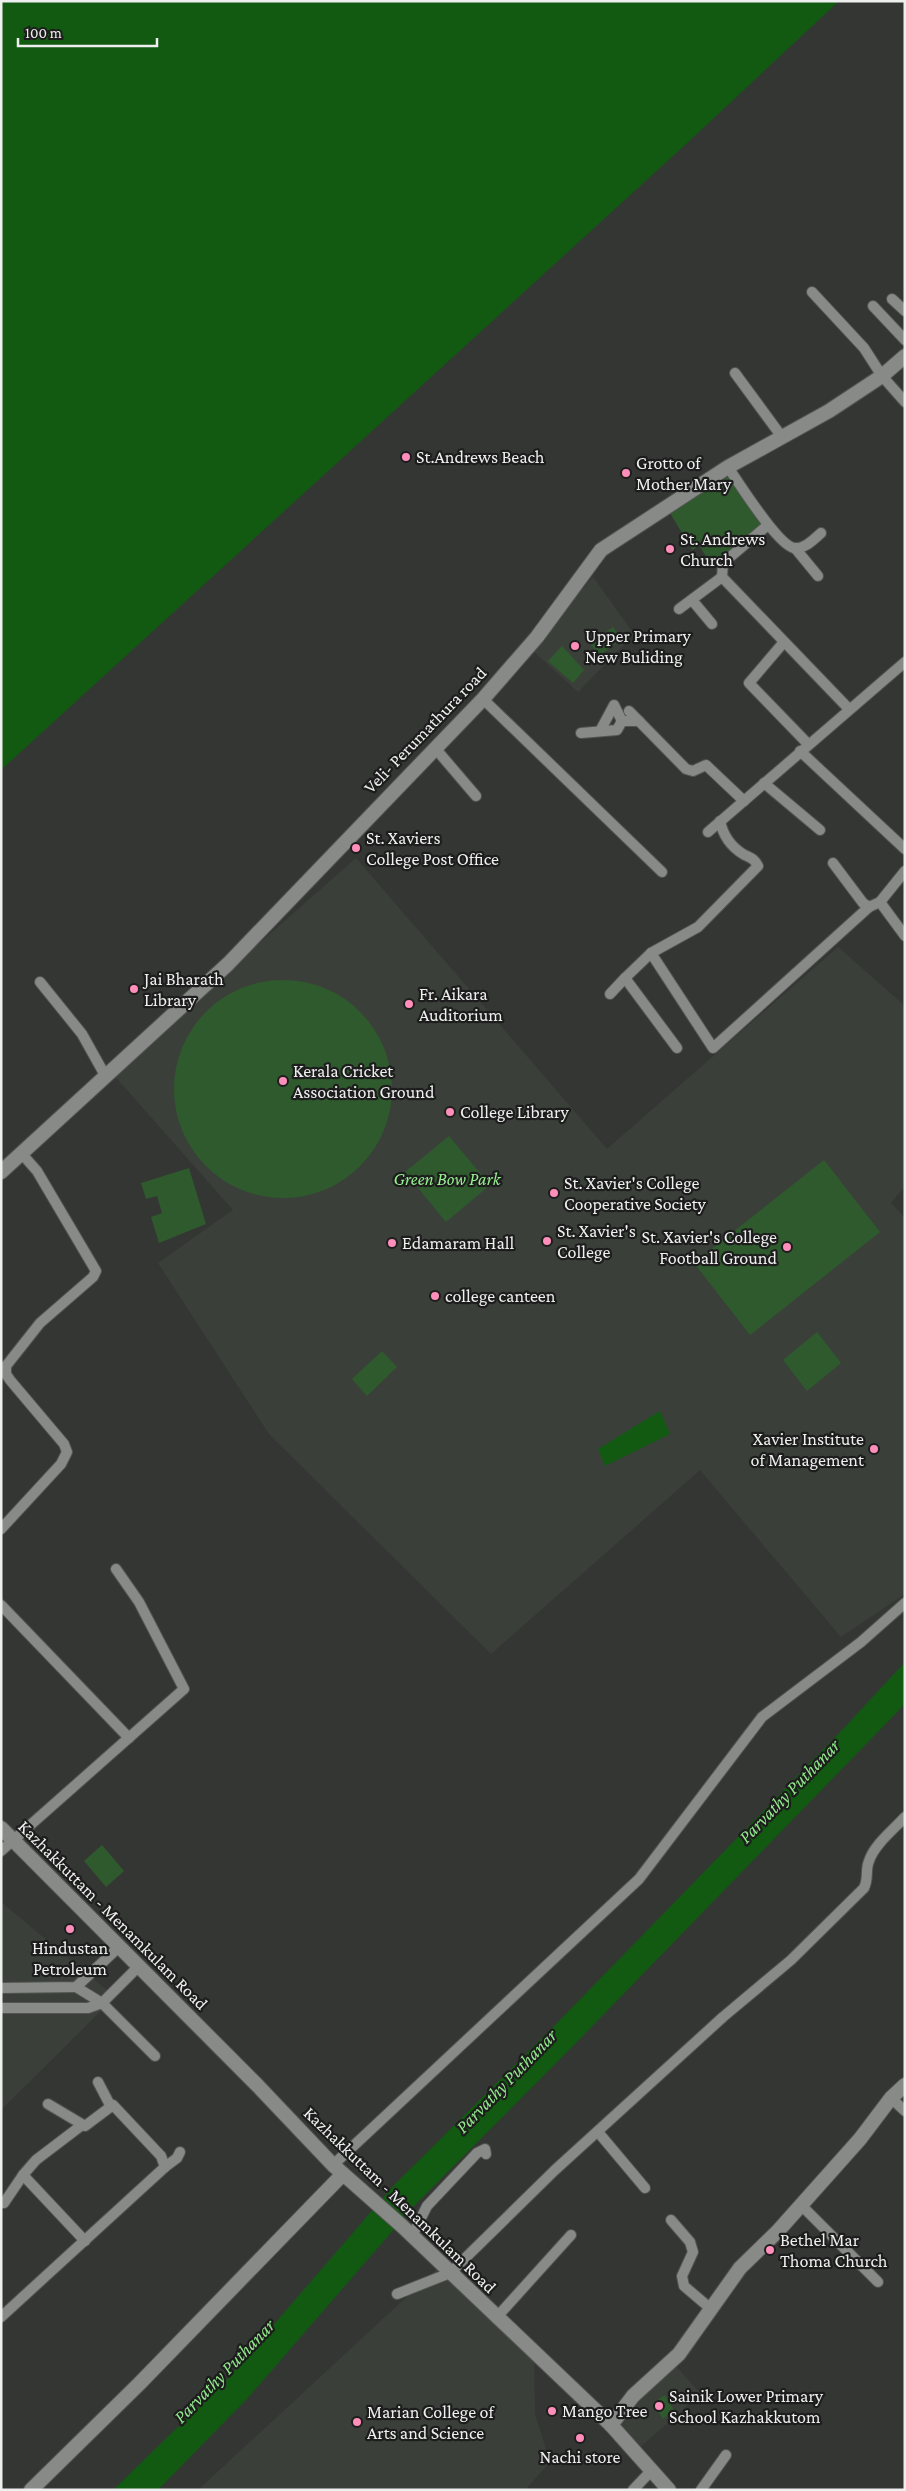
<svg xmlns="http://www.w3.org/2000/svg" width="906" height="2491" viewBox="0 0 906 2491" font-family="'Crimson Pro',serif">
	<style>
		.built { fill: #3a4039 }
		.green { fill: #2f5a2d }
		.water { fill: #125912 }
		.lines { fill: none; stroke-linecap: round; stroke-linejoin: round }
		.street-casing { stroke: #535452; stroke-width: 12 }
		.secondary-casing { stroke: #535452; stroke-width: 16 }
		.street { stroke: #878a87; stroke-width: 10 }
		.secondary { stroke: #878a87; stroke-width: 14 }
		.poi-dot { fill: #ff8eba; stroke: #1c1d1c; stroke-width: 2 }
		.labels { text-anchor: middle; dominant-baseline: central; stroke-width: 4.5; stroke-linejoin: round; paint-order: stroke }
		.poi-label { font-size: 18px; fill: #eeefee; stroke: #1c1d1c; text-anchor: start }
		.street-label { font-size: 18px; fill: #eeefee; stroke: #1c1d1c }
		.park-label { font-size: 18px; font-style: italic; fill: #97f091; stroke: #1c1d1c }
		.water-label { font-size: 19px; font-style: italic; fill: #91e98b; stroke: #1c1d1c }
	</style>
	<rect width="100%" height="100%" fill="#343634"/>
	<g class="built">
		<polygon points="593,577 634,634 578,692 530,648"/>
		<polygon points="356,858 607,1149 838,947 905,1006 905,1186 891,1203 905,1218 905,1594 841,1637 700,1470 491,1654 269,1434 158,1263 233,1210 112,1073"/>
		<polygon points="1,1902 115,1997 1,2110"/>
		<polygon points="439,2267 534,2356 535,2414 550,2462 525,2490 198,2490"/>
		<polygon points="674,2364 701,2394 640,2447 622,2427 619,2417"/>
	</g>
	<g class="green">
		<polygon points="729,475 762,522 759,530 714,567 699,546 692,550 670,513"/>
		<polygon points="613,627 622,639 599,656 590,643"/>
		<polygon points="562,646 584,670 573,683 548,661"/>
		<circle cx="283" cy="1089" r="109"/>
		<polygon points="449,1136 490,1185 446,1222 405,1172"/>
		<polygon points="824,1160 880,1232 750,1335 694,1263"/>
		<polygon points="189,1168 206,1224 159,1243 151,1217 162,1213 157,1196 146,1199 141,1183"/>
		<polygon points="817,1332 841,1363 807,1391 783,1360"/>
		<polygon points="382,1351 397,1367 367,1396 352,1379"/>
		<polygon points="102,1845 124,1871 106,1887 84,1861"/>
		<polygon points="665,2395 674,2410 663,2419 653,2403"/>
	</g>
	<g class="water">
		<polygon points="1,1 839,1 685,145 1,770"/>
		<polygon points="660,1411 670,1434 605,1466 598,1449"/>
		<polygon points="905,1662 905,1704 575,2044 415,2205 247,2399 158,2490 113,2490 226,2380 394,2185 555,2025 843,1729"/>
	</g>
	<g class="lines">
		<defs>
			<g id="street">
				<polyline points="812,292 864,348 882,376 905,402"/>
				<polyline points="892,299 905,311"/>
				<polyline points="873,306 905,340"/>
				<polyline points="735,373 782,437"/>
				<path d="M728,467C738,482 778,545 794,548C805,549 813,540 821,533"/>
				<polyline points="768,525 723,563 722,577 849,709"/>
				<polyline points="795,548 818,576"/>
				<polyline points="692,600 712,624"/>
				<polyline points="679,609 722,577"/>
				<polyline points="784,642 749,683 808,744"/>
				<polyline points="483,699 662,872"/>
				<polyline points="629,711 686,769 693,771 706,765 744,801"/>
				<polyline points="600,731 614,705 622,721"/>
				<polyline points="581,733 617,730 622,721 639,721"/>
				<polyline points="435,748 476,796"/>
				<polyline points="800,751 905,849"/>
				<polyline points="764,783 820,830"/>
				<polyline points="708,832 905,662"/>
				<polyline points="833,863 863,903 869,907 880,902 905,871"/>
				<polyline points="880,902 905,936"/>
				<polyline points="651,953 713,1048 869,907"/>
				<polyline points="40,982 82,1034 106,1077"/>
				<polyline points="610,994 625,978"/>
				<path d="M677,1048L625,978L651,953L698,927L758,866C754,858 750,858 743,854C730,846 723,835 720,821"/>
				<polyline points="1,1529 61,1464 67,1452 64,1444 10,1380 6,1374 6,1366 40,1323 93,1277 96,1271 37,1171 22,1154"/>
				<polyline points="1,1605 129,1738"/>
				<polyline points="1,1851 184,1689 139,1602 116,1569"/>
				<polyline points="76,1987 102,2003 155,2056"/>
				<polyline points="1,1988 76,1987 120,1946"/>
				<polyline points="1,2008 88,2008 102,2003 138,1967"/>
				<polyline points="98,2082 110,2105"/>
				<polyline points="891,2098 905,2111"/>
				<polyline points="82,2125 36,2160 23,2175 85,2241"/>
				<polyline points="598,2132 645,2188"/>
				<polyline points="333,2165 639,1879 762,1717 861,1642 905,1603"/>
				<polyline points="165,2167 177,2158 180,2152"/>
				<polyline points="4,2203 23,2175"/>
				<polyline points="801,2205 878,2282"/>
				<polyline points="671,2220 690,2242 693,2252 682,2276 684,2286 711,2309"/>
				<polyline points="412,2236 427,2206 477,2153 485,2149 486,2154"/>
				<path d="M397,2294L450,2273L555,2170L723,2017L791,1960L864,1888C869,1878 865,1870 869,1861C874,1845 893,1830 905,1817"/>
				<polyline points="1,2317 165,2167 161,2156 113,2105 85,2126 48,2104"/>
				<polyline points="496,2318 571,2235"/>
				<polyline points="633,2490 651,2471"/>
				<polyline points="701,2490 726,2455"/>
			</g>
			<g id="secondary">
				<polyline points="1,1172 228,964 483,699 537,637 601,550 728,467 829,411 882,376 905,356"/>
				<polyline points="1,1828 258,2086 333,2165 402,2226 611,2425 669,2490"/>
				<polyline points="611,2425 633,2396 679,2354 740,2268 778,2231 860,2139 891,2098 905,2085"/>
				<polyline points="31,2490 140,2383 343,2174"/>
			</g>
		</defs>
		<use href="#street" class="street-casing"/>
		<use href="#secondary" class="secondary-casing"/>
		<use href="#street" class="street"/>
		<use href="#secondary" class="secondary"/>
	</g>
	<g class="poi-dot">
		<circle cx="406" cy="457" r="5"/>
		<circle cx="626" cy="473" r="5"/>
		<circle cx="670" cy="549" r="5"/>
		<circle cx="575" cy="646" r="5"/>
		<circle cx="356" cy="848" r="5"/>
		<circle cx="134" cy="989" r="5"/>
		<circle cx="409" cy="1004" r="5"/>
		<circle cx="283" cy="1081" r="5"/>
		<circle cx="450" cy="1112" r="5"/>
		<circle cx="554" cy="1193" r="5"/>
		<circle cx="547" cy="1241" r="5"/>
		<circle cx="392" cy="1243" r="5"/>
		<circle cx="787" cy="1247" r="5"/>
		<circle cx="435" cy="1296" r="5"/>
		<circle cx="874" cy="1449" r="5"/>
		<circle cx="70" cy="1929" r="5"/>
		<circle cx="770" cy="2250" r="5"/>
		<circle cx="659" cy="2406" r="5"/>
		<circle cx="552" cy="2411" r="5"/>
		<circle cx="357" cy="2422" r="5"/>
		<circle cx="580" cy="2438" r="5"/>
	</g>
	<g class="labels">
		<g class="poi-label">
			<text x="416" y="457">St.Andrews Beach</text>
			<text x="636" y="463">Grotto of<tspan x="636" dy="21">Mother Mary</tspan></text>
			<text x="680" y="539">St. Andrews<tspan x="680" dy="21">Church</tspan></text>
			<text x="585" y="636">Upper Primary<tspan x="585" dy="21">New Buliding</tspan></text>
			<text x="366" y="838">St. Xaviers<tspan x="366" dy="21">College Post Office</tspan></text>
			<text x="144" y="979">Jai Bharath<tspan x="144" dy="21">Library</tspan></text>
			<text x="419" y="994">Fr. Aikara<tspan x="419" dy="21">Auditorium</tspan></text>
			<text x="293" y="1071">Kerala Cricket<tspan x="293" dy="21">Association Ground</tspan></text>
			<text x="460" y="1112">College Library</text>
			<text x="564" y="1183">St. Xavier's College<tspan x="564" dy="21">Cooperative Society</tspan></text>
			<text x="557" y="1231">St. Xavier's<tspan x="557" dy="21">College</tspan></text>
			<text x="777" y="1237" text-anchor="end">St. Xavier's College<tspan x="777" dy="21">Football Ground</tspan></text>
			<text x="402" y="1243">Edamaram Hall</text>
			<text x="445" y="1296">college canteen</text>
			<text x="864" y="1439" text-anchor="end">Xavier Institute<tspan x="864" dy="21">of Management</tspan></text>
			<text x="70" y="1948" text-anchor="middle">Hindustan<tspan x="70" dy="21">Petroleum</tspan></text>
			<text x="780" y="2240">Bethel Mar<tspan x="780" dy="21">Thoma Church</tspan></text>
			<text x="669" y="2396">Sainik Lower Primary<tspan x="669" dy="21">School Kazhakkutom</tspan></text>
			<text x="562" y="2411">Mango Tree</text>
			<text x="367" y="2412">Marian College of<tspan x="367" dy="21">Arts and Science</tspan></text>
			<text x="580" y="2457" text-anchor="middle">Nachi store</text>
		</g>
		<g class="street-label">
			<text transform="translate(425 730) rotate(-46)">Veli- Perumathura road</text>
			<text transform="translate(113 1915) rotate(45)">Kazhakkuttam - Menamkulam Road</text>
			<text transform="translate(400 2200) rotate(44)">Kazhakkuttam - Menamkulam Road</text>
		</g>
		<g class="park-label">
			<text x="447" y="1179">Green Bow Park</text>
		</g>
		<g class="water-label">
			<text transform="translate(789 1791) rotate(-46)">Parvathy Puthanar</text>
			<text transform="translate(506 2081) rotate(-46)">Parvathy Puthanar</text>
			<text transform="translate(224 2371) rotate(-46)">Parvathy Puthanar</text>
		</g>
	</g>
	<rect width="906" height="2491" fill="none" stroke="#eeefee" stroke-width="5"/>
	<path d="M18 38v8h139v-8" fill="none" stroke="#eeefee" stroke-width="2.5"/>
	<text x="25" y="38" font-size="15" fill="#eeefee" stroke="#1c1d1c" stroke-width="4" paint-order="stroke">100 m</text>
</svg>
